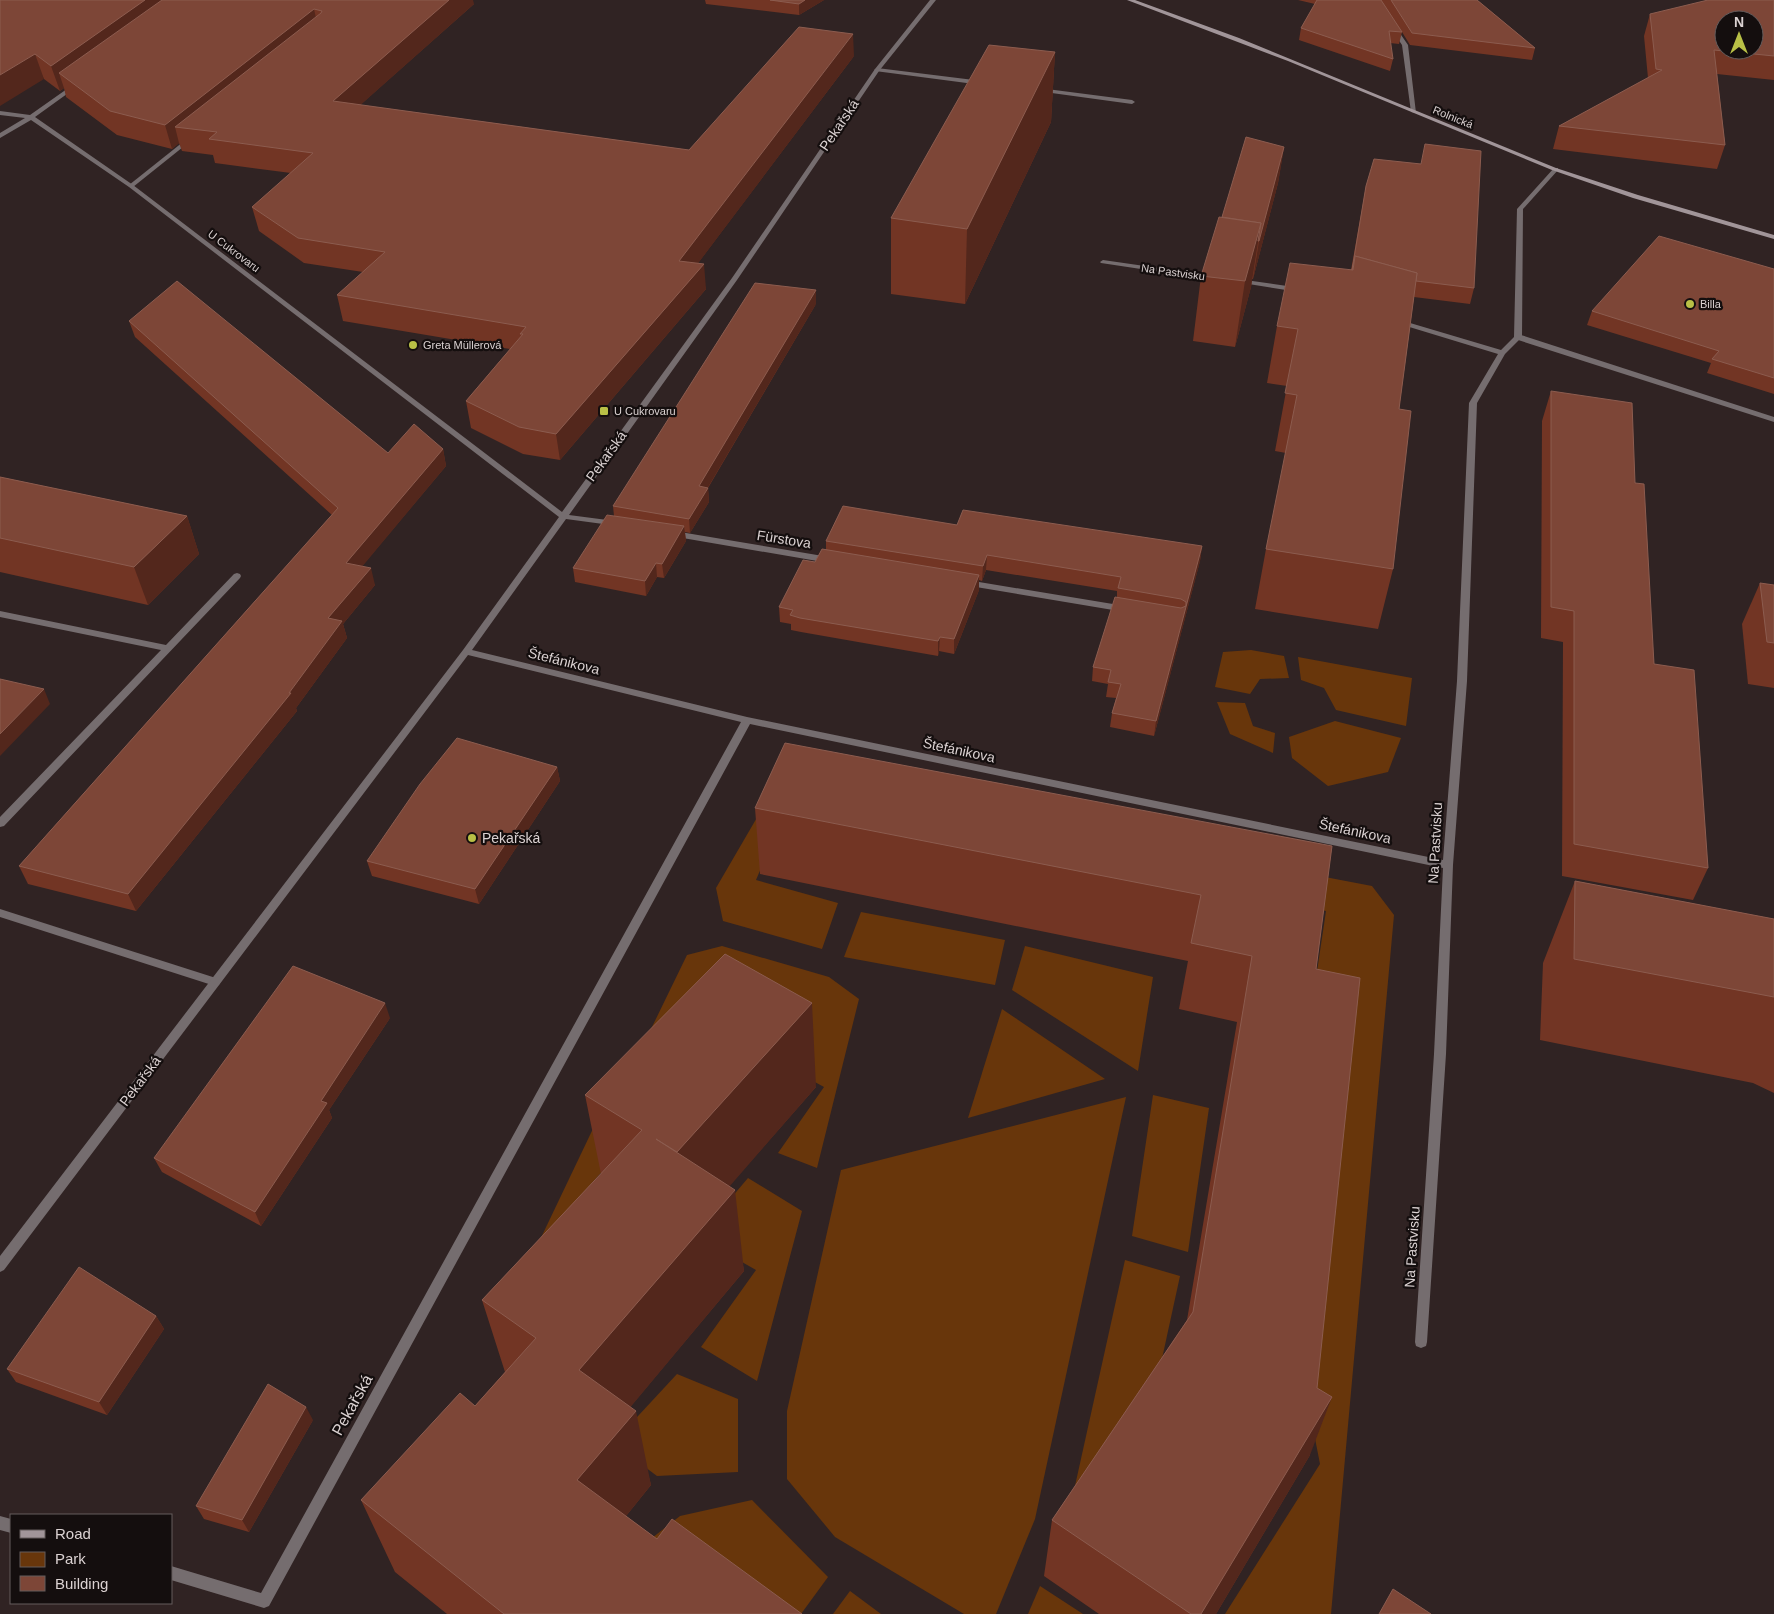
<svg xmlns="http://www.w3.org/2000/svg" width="1774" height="1614" viewBox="0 0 1774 1614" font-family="Arial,sans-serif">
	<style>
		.green { fill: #68360b }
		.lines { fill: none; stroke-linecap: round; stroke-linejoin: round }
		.lane { fill: #756d6f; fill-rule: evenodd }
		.street { fill: #756d6f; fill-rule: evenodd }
		.secondary { fill: #a19599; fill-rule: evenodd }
		.wall { fill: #723524 }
		.shaded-wall { fill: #53271c }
		.building { fill: #7d4637; stroke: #8c5c4f; fill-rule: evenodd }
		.poi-dot { fill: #b9c046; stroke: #140e0e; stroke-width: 2 }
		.labels { text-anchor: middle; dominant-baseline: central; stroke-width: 4.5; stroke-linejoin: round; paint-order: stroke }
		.far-street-label { font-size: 11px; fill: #dbd2d2; stroke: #140e0e }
		.far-poi-label { font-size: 11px; fill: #dbd2d2; stroke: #140e0e; text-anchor: start }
		.street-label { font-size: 14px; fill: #dbd2d2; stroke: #140e0e }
		.poi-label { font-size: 14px; fill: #dbd2d2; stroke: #140e0e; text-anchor: start }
		.near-street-label { font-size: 16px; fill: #dbd2d2; stroke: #140e0e }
	</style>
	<rect width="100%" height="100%" fill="#302323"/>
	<g class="green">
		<polygon points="1251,650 1284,656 1289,678 1260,679 1250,694 1215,687 1223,652"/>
		<polygon points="1298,657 1412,678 1406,726 1336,710 1324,688 1301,680"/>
		<polygon points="1217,702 1245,703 1253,726 1275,733 1273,753 1230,734"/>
		<polygon points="1335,721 1401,738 1388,772 1328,786 1292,758 1289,737"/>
		<polygon points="776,785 787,806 756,880 838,903 822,949 723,921 716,888"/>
		<polygon points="904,797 1372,886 1394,915 1331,1614 1225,1614 1320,1464 1310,1413 1308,1032 1326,911 893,827"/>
		<polygon points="861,912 1005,940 995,985 844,957"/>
		<polygon points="722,946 829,977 859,999 817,1168 778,1153 824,1087 723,1032 633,1066 687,955"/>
		<polygon points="1025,946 1153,977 1138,1071 1012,990"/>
		<polygon points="1002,1009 1105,1079 968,1118"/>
		<polygon points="611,1091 653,1114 538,1244"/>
		<polygon points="1153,1095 1209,1108 1188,1252 1132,1236"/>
		<polygon points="1126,1097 1035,1519 996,1614 964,1614 835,1537 787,1479 787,1411 841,1170"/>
		<polygon points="748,1178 802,1211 757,1381 701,1347 756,1270 698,1237"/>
		<polygon points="1125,1260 1180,1276 1153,1400 1071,1504"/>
		<polygon points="677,1374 738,1399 738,1472 657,1476 613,1443"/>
		<polygon points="752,1500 828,1577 801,1614 638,1549 680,1516"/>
		<polygon points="1040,1586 1083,1614 1028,1614"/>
		<polygon points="850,1591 881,1614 833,1614"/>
	</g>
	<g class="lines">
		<g class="lane">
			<polygon points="877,68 982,81 985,83 982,85 875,71 874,70"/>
			<polygon points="1039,88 1132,100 1135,102 1132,104 1037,91 1037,89"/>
			<polygon points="188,138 193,139 133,187 129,187 129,185"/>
			<polygon points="1515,335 1521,335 1774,417 1774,422 1515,339"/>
			<polygon points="237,573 240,574 241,576 240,578 4,826 0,827 0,817 161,650 0,617 0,611 166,645 234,574"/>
			<polygon points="0,909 219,979 220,982 219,985 215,986 0,917"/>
		</g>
		<g class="street">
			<polygon points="930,0 936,0 879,71 737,280 569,515 615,521 619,524 618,526 566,519 472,650 747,717 1443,860 1457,681 1469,403 1498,354 1393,322 1400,320 1501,350 1514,337 1517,209 1554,168 1558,168 1558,170 1523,209 1522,337 1505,354 1477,403 1467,681 1453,865 1446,1054 1427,1342 1426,1346 1421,1348 1416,1346 1415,1342 1434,1054 1443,868 750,724 269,1606 264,1608 171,1580 171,1566 261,1593 741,722 468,655 4,1270 0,1272 0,1256 463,650 559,517 129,187 31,120 0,138 0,133 25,118 0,115 0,111 30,115 74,84 78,84 78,86 35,117 133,185 562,512 732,278 875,69"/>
			<polygon points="1391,26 1395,26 1408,45 1416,113 1411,112 1402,45 1390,27"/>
			<polygon points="1103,260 1214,276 1218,278 1214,280 1101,263 1100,262"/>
			<polygon points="1238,279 1287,286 1302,292 1298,294 1286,290 1236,282 1234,281"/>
			<polygon points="674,531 829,557 833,560 829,563 671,536 671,532"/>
			<polygon points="967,580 1125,606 1129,609 1125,612 964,585 963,583"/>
			<polygon points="0,1516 11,1519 11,1533 0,1530"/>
		</g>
		<polygon class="secondary" points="1127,0 1135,0 1239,38 1556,168 1638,195 1774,235 1774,239 1633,198 1552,170 1288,61"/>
	</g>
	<g class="wall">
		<polygon points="0,0 474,4 360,105 689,150 854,56 698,263 706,289 560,460 523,454 471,428 466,401 510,349 343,321 337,295 363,272 304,263 259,231 252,207 291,173 215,163 213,155 182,151 179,143 172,149 117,135 66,97 64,88 60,91 44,79"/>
		<polygon points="705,0 824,0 799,15 706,4"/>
		<polygon points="1298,0 1381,0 1397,26 1381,0 1477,0 1535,48 1532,60 1410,45 1402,32 1399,44 1390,43 1393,59 1390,71 1299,40 1301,28 1315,4"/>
		<polygon points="1774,0 1774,80 1717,74 1725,145 1717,169 1553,149 1559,126 1648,78 1644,36 1650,14"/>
		<polygon points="1055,52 1051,122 965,304 891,294 891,218"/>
		<polygon points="1284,147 1278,183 1253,279 1252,279 1251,287 1235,347 1193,341 1201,276 1222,217"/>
		<polygon points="1366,186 1474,288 1470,304 1414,297 1399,409 1393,569 1378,629 1255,609 1266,549 1286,453 1275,451 1287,386 1267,383 1277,326 1351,270"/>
		<polygon points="1774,269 1774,394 1707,373 1711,363 1587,325 1592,311"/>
		<polygon points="816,304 708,488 709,502 690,533 685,532 686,541 664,578 657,577 646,596 575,582 573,568 614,516 613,506"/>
		<polygon points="129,321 388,453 443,449 446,466 362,566 375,585 343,624 347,638 296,708 297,711 136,911 28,884 19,866 332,515 135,337"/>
		<polygon points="1551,391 1635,483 1654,664 1708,868 1693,900 1562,876 1563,642 1541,638 1542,421"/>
		<polygon points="0,477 187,516 199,554 148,605 0,572"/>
		<polygon points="957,525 1202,546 1200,561 1154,736 1110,727 1112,713 1116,698 1106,697 1108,684 1092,681 1093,667 1117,598 1117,591 986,570 982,581 979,580 979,590 954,654 939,651 938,656 801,632 791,630 791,624 780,622 779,607 815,562 826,550 826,541"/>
		<polygon points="1760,583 1774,585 1774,688 1748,684 1742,624"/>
		<polygon points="557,767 560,781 479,904 372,876 367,861"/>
		<polygon points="755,808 1332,846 1316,969 1310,1455 1216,1614 1099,1614 1044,1576 1052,1520 1187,1320 1237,1022 1179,1009 1188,961 760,874"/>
		<polygon points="1575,881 1774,919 1774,1093 1753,1083 1540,1040 1543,963"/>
		<polygon points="390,1018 329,1110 332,1118 261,1226 162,1172 154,1158"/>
		<polygon points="816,1087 729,1186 744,1271 630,1407 651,1485 626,1516 657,1539 802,1614 447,1614 395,1572 361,1500 475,1406 505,1372 482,1300 601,1174 585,1095"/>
		<polygon points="156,1316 164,1329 107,1415 16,1382 7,1369"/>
		<polygon points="313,1420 249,1532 204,1519 196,1506"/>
	</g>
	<g class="shaded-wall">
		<polygon points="145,0 186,0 59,73 64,88 60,91 51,66"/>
		<polygon points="449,0 473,0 474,4 338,125 333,101"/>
		<polygon points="805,0 824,0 799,15 799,4"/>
		<polygon points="314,9 319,32 175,127 179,143 172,149 165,125"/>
		<polygon points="853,34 854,56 681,286 679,261"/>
		<polygon points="1055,52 1051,122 965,304 967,229"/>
		<polygon points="35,54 44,79 0,106 0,75"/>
		<polygon points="1284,147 1278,183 1253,279 1259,241"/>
		<polygon points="1261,223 1251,287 1235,347 1245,281"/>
		<polygon points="704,264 706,289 560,460 556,434"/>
		<polygon points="816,290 816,304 704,494 708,488 709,502 690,533 689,519 699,486"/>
		<polygon points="443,449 446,466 351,580 346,563"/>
		<polygon points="187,516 199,554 148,605 134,567"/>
		<polygon points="684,526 686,541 664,578 662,564"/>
		<polygon points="1202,546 1200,561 1154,736 1156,721"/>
		<polygon points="987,555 986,570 982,581 983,566"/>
		<polygon points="656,563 657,577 646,596 645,581"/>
		<polygon points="371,568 375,585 343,624 347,638 296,708 297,711 136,911 128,894 289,693 328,618"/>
		<polygon points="979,575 979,590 954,654 954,639"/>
		<polygon points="940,637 939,651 938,656 938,641"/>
		<polygon points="44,689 50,704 0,756 0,734"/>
		<polygon points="557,767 560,781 479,904 475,889"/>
		<polygon points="385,1003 390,1018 329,1110 332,1118 261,1226 255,1212 321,1101"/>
		<polygon points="812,1003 816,1087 689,1233 677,1152"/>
		<polygon points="735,1190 744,1271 598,1446 579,1370"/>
		<polygon points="156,1316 164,1329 107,1415 99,1402"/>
		<polygon points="1332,1397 1310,1455 1216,1614 1201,1614"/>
		<polygon points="306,1407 313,1420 249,1532 242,1520"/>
		<polygon points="636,1411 651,1485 597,1552 577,1480"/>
	</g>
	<g class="building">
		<polygon points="0,0 145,0 51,66 35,54 0,75"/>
		<polygon points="162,0 449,0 333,101 689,150 799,27 853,34 679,261 704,264 556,434 519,427 466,401 523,334 520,334 526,327 337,295 385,252 298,238 252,207 313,153 209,139 217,132 175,127 321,13 322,11 314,9 165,125 110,111 59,73"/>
		<polygon points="770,0 805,0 799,4"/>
		<polygon points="1317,0 1381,0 1402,32 1389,31 1393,59 1301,28"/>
		<polygon points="1391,0 1477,0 1535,48 1412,33"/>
		<path d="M1708,0H1774V56L1714,50L1725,145L1559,126L1662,70L1656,69L1650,14ZM1724,20H1754V50H1724Z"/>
		<polygon points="989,45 1055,52 967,229 891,218"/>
		<polygon points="1246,137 1284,147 1259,241 1258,241 1261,223 1222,217"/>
		<polygon points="1425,144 1481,151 1474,288 1416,281 1417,273 1355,256 1352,270 1366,186 1374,159 1421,164"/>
		<polygon points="1219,217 1261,223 1245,281 1201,276"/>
		<polygon points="1659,236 1774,269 1774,378 1712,359 1719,351 1592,311"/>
		<polygon points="1355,256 1417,273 1399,409 1411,411 1393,569 1266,549 1297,395 1285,393 1298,329 1277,326 1290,263 1353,270"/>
		<polygon points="177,281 388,453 414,424 443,449 346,563 371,568 328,618 342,621 289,693 291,693 128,894 19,866 338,508 129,321"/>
		<polygon points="755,283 816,290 699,486 708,488 689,519 613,506"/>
		<polygon points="1551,391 1632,403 1635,483 1644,484 1654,664 1694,670 1708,868 1574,844 1574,611 1551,607"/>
		<polygon points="0,477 187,516 134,567 0,538"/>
		<polygon points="843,506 957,525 963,510 1202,546 1156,721 1112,713 1121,684 1108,682 1111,670 1093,667 1115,597 1181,608 1186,606 1186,602 1181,599 1118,588 1121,577 987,555 983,566 826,541"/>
		<polygon points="607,515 684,526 662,564 656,563 645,581 573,568"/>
		<polygon points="822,549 979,575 954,639 940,637 938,641 800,618 790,615 793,610 779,607 803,560 815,562"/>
		<polygon points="1760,583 1774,585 1774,643 1767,642"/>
		<polygon points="0,679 44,689 0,734"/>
		<polygon points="457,738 557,767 475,889 367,861 420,784"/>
		<polygon points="785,743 1332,846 1316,969 1360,978 1317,1388 1332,1397 1201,1614 1191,1614 1052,1520 1193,1312 1252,956 1191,943 1201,895 755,808"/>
		<polygon points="1575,881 1774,919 1774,997 1574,959"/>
		<polygon points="725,954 812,1003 677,1152 656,1139 735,1190 579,1370 636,1411 577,1480 657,1539 672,1519 802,1614 504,1614 361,1500 460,1393 475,1406 536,1338 482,1300 642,1130 585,1095"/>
		<polygon points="293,966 385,1003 321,1101 327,1103 255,1212 154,1158"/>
		<polygon points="79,1267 156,1316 99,1402 7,1369"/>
		<polygon points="268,1384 306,1407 242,1520 196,1506"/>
		<polygon points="1393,1589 1431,1614 1379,1614"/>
	</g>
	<g class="poi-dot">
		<circle cx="1690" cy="304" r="5"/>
		<circle cx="413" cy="345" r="5"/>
		<rect x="599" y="406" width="10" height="10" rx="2.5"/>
		<circle cx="472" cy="838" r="5"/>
	</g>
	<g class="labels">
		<g class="far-street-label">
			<text transform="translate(1453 117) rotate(22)">Rolnická</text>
			<text transform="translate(234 251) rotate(37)">U Cukrovaru</text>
			<text transform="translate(1173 272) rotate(8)">Na Pastvisku</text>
		</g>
		<g class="far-poi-label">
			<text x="1700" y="304">Billa</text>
			<text x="423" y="345">Greta Müllerová</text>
			<text x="614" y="411">U Cukrovaru</text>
		</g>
		<g class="street-label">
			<text transform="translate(839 125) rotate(-56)">Pekařská</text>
			<text transform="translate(606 456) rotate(-54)">Pekařská</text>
			<text transform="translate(784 539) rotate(9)">Fürstova</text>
			<text transform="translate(564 661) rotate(14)">Štefánikova</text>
			<text transform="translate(959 750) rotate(12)">Štefánikova</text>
			<text transform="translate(1355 831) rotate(12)">Štefánikova</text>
			<text transform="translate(1435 843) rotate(-87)">Na Pastvisku</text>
			<text transform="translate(140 1081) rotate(-53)">Pekařská</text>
			<text transform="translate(1412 1247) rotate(-86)">Na Pastvisku</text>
		</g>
		<g class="poi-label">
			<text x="482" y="838">Pekařská</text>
		</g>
		<g class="near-street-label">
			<text transform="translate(352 1405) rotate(-61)">Pekařská</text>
		</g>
	</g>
	<rect x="10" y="1514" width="162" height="90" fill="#140e0e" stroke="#645c5c"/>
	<rect x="20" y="1530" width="25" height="8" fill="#a19599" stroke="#645c5c"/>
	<text x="55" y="1539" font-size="15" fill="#dbd2d2">Road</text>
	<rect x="20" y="1552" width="25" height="15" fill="#68360b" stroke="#645c5c"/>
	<text x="55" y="1564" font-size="15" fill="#dbd2d2">Park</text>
	<rect x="20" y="1576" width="25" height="15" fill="#7d4637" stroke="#645c5c"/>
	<text x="55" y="1589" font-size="15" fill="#dbd2d2">Building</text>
	<g transform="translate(1739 35)"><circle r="24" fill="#140e0e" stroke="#645c5c"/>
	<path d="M0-4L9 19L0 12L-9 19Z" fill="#b9c046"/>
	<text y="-8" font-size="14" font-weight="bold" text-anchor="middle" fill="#dbd2d2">N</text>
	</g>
</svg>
